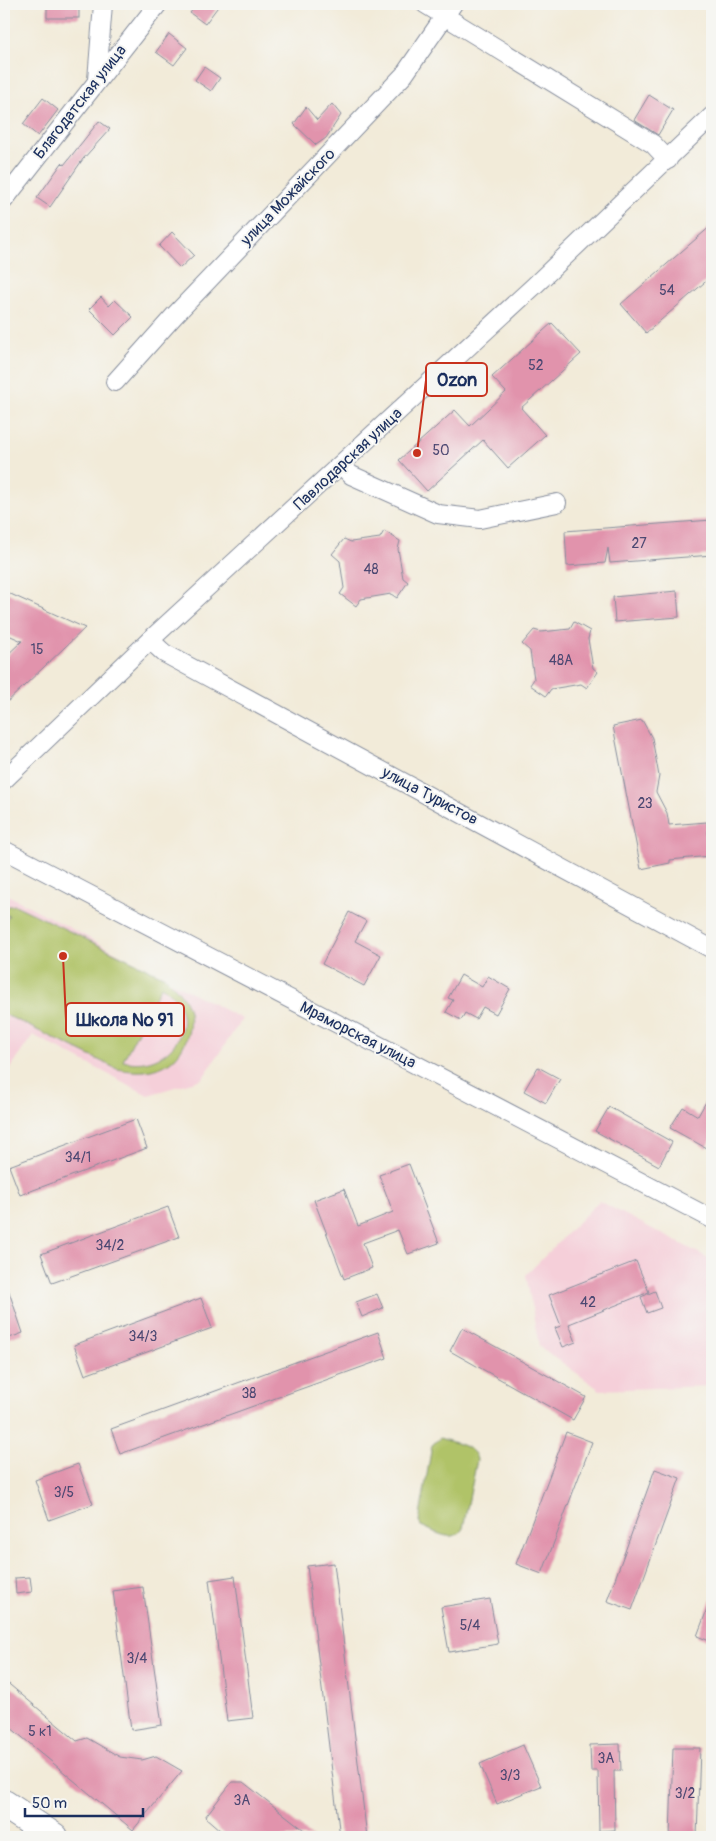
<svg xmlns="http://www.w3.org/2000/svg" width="716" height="1841" viewBox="0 0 716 1841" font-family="Pangolin,sans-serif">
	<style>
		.built { fill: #f5cfd9 }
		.green { fill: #b0c367; stroke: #667962; fill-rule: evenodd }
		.building { fill: #e193ac }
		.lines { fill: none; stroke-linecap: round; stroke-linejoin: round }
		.street-casing { stroke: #868d9c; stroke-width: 20 }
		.primary-casing { stroke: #868d9c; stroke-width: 30 }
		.street { stroke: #fff; stroke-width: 18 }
		.primary { stroke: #fff; stroke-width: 28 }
		.labels { text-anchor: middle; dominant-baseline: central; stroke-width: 4; stroke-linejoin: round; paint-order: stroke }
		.number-label { font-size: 14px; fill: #4c4872 }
		.street-label { font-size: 16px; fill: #1b2f5e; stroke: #f6f6f2 }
		.leader { fill: none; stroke: #c8321e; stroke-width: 2 }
		.callout-dot { fill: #c8321e; stroke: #f6f6f2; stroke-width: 2 }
		.callout { fill: #f6f6f2; stroke: #c8321e; stroke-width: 2 }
		.callout-label { font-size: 18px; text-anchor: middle; font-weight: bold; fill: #1b2f5e }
	</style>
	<rect width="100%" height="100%" fill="#f6f6f2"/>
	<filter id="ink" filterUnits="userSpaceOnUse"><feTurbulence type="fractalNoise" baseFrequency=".02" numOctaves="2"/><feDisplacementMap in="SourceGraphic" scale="10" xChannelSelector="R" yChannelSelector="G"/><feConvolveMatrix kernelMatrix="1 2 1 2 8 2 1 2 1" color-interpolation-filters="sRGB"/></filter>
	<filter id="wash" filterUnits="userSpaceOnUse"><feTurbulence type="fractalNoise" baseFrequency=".0096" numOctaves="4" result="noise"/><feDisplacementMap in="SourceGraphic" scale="20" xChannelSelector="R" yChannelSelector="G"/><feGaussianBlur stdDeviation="1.12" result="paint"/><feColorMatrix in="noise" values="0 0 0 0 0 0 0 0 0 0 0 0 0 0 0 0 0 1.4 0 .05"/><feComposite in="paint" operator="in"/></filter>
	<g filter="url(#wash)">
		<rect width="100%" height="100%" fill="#f2ebd9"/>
		<g class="built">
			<polygon points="4,893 242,1019 202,1079 148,1095 33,1035 4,1077"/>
			<polygon points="599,1201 712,1260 712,1386 600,1390 539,1346 526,1275"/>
		</g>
		<g class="green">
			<path d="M15,905L165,977C174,986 187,998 189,1012C193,1035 180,1063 155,1069C142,1073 129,1071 117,1069L4,1014V925L9,915L4,916V907ZM161,986C206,1014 174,1073 123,1061Z"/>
			<path d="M440,1438C452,1443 475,1445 477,1460L463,1528C454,1545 434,1531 421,1526L419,1522L432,1445Z"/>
		</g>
		<g id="blocks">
			<g class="building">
				<rect x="47" y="4" width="32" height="14"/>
				<polygon points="197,4 220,4 205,24 190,13"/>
				<polygon points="169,34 187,48 174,65 156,52"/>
				<polygon points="204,67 220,78 211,91 195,80"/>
				<polygon points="649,95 673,110 658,135 634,120"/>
				<polygon points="43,98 58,110 38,136 23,124"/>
				<polygon points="332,104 341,115 326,138 316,145 294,124 306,107 317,120"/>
				<polygon points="99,121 110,129 83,159 50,207 37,198 62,163 64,165"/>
				<polygon points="712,225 712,276 646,333 621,304"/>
				<polygon points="172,232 194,255 180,268 159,246"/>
				<polygon points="101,297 109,306 115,300 133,317 115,335 89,309"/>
				<polygon points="552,323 581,354 521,408 545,435 508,468 483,440 427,491 399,460 455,410 470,426 506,392 492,377"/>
				<polygon points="712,520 712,555 610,563 608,548 605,563 567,566 565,531"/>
				<polygon points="384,531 400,541 398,549 403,578 408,582 397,598 391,594 361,599 356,606 340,594 344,588 340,561 332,554 344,539 351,542 380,538"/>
				<polygon points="4,591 85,628 4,705 4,658 22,641 4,633"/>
				<polygon points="677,591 679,617 615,622 613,597"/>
				<polygon points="574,622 590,631 588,639 593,668 598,672 587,688 581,684 551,689 546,696 530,685 534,679 530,651 522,644 534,630 541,632 570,629"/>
				<polygon points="642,720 652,738 659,776 656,792 667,813 669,825 707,822 710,856 670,860 670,863 641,869 613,726"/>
				<polygon points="349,912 366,921 355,941 381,955 364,986 322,964"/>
				<polygon points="461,975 482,987 488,976 510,989 496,1014 483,1007 476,1019 465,1013 461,1020 446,1012 453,1000 448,998"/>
				<polygon points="538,1067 560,1079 546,1103 524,1091"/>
				<polygon points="712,1091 712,1137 706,1148 670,1128 683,1107 698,1116"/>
				<polygon points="609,1107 672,1142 659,1166 595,1131"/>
				<polygon points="136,1119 147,1148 20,1195 9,1166"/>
				<polygon points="409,1164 439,1243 408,1254 398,1230 363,1243 372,1268 344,1279 314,1200 344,1189 358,1226 393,1212 379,1175"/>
				<polygon points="168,1207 179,1237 52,1283 41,1254"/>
				<polygon points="636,1261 649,1292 569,1324 576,1342 563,1347 555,1328 561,1326 549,1295"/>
				<polygon points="4,1283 6,1283 23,1333 4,1340"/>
				<polygon points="655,1291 661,1308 647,1313 641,1297"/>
				<polygon points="377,1294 383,1308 362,1317 356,1302"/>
				<polygon points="201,1298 212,1328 85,1375 74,1345"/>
				<polygon points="462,1328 586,1397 573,1420 450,1351"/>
				<polygon points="378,1332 387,1358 120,1454 111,1429"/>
				<polygon points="566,1432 592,1442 542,1574 516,1564"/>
				<polygon points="78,1464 93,1504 49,1520 35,1480"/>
				<polygon points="655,1469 680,1478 632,1610 607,1601"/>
				<polygon points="334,1563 367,1837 340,1837 307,1566"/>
				<polygon points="235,1576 253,1718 227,1721 209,1580"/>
				<polygon points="30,1577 32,1592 16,1594 15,1578"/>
				<polygon points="143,1587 162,1725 131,1730 113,1591"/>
				<polygon points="490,1599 498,1644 449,1652 441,1607"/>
				<polygon points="711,1599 712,1599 712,1642 697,1636"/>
				<polygon points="4,1680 77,1741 87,1738 120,1757 142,1760 156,1756 182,1771 133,1830 4,1722"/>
				<polygon points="620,1744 621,1771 614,1771 615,1830 599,1831 598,1771 591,1771 590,1745"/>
				<polygon points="523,1745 541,1786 497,1804 480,1764"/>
				<polygon points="673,1748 700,1748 697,1837 670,1837"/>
				<polygon points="232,1782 243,1782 313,1837 228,1837 205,1817"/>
			</g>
		</g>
	</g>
	<g filter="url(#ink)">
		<use href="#blocks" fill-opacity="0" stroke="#868d9c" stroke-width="1"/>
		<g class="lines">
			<defs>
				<g id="street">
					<polyline points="425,4 653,144 668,160"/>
					<polyline points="97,80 103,4"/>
					<polyline points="4,200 158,4"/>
					<polyline points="115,382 174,316 404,75 453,4"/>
					<polyline points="341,465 351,475 438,514 480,519 557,503"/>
					<polyline points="150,640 164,653 712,949"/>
					<polyline points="4,780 150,640 533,287 712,116"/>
					<polyline points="4,850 712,1219"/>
				</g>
				<polyline id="primary" points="4,1804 54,1837"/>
			</defs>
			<use href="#street" class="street-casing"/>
			<use href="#primary" class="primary-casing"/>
			<use href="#street" class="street"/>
			<use href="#primary" class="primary"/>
		</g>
	</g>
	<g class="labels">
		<g class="number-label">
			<text x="667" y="290">54</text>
			<text x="536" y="365">52</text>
			<text x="441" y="450">50</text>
			<text x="639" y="543">27</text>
			<text x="371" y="569">48</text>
			<text x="37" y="649">15</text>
			<text x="561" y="660">48А</text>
			<text x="645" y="803">23</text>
			<text x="78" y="1157">34/1</text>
			<text x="110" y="1245">34/2</text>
			<text x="588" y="1302">42</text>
			<text x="143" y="1336">34/3</text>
			<text x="249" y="1393">38</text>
			<text x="64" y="1492">3/5</text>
			<text x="470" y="1625">5/4</text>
			<text x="137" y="1658">3/4</text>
			<text x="40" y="1731">5 к1</text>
			<text x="606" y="1758">3А</text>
			<text x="510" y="1775">3/3</text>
			<text x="685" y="1793">3/2</text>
			<text x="242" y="1800">3А</text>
		</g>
		<g class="street-label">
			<text transform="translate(80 102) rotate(-52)">Благодатская улица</text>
			<text transform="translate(288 197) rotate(-46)">улица Можайского</text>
			<text transform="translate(348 459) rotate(-43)">Павлодарская улица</text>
			<text transform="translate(430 796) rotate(28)">улица Туристов</text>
			<text transform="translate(358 1035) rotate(27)">Мраморская улица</text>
		</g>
	</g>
	<path class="leader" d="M417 453L426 380M63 956L66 1020"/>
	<g class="callout-dot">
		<circle cx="417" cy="453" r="5"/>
		<circle cx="63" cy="956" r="5"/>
	</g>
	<g class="callout">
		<rect x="426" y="363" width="61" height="33" rx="5"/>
		<rect x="66" y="1003" width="118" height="33" rx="5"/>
	</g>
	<g class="callout-label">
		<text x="457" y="386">Ozon</text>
		<text x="125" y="1026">Школа № 91</text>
	</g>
	<rect width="716" height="1841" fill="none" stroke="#f6f6f2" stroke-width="20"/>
	<path d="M25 1808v8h118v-8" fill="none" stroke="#1b2f5e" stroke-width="2.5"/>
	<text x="32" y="1808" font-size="15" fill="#1b2f5e" stroke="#f6f6f2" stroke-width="4" paint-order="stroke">50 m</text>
</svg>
